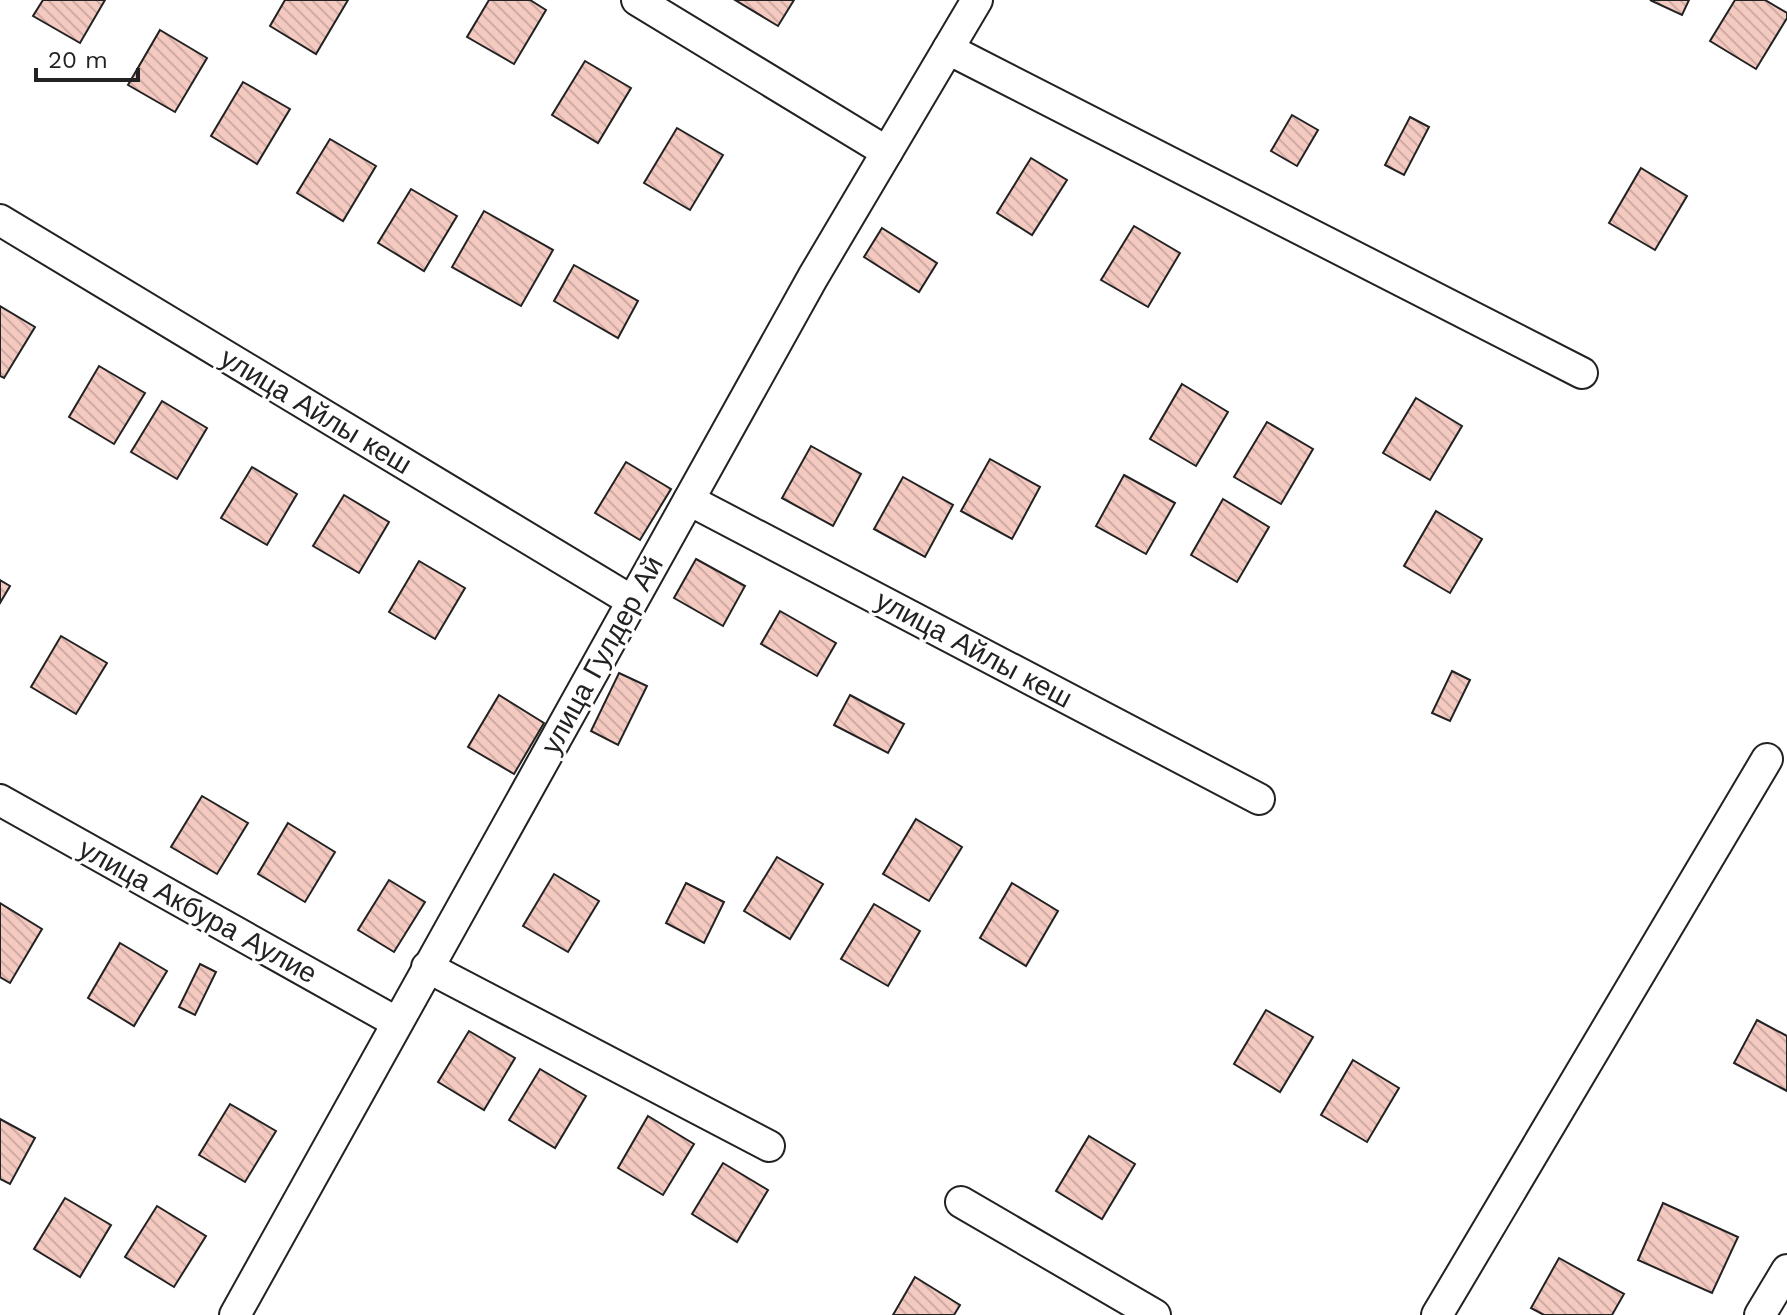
<svg xmlns="http://www.w3.org/2000/svg" width="1787" height="1315" viewBox="0 0 1787 1315" font-family="'Work Sans',sans-serif">
	<style>
		.building { fill: url(#building-back-hatch); stroke: #222; stroke-width: 2 }
		.lines { fill: none; stroke-linecap: round; stroke-linejoin: round }
		.minor-casing { stroke: #222; stroke-width: 34 }
		.minor { stroke: #fff; stroke-width: 30 }
		.labels { text-anchor: middle; dominant-baseline: central; stroke-width: 6; stroke-linejoin: round; paint-order: stroke }
		.street-label { font-size: 28px; fill: #222; stroke: #fff }
	</style>
	<defs>
		<pattern id="building-back-hatch" width="6" height="6" patternUnits="userSpaceOnUse" patternTransform="scale(2)"><rect width="6" height="6" fill="#f3c9c0"/><path d="M-1 5l2 2M0 0l6 6M5-1l2 2" fill="none" stroke="#d0aca5"/></pattern>
	</defs>
	<rect width="100%" height="100%" fill="#fff"/>
	<g class="building">
		<polygon points="43,0 105,0 80,43 33,16"/>
		<polygon points="285,0 348,0 316,54 270,26"/>
		<polygon points="489,0 530,0 546,10 514,64 467,37"/>
		<polygon points="735,0 794,0 778,26"/>
		<polygon points="1650,0 1689,0 1682,15"/>
		<polygon points="1735,0 1765,0 1787,13 1787,18 1756,69 1710,41"/>
		<polygon points="160,30 207,58 175,112 128,85"/>
		<polygon points="585,61 631,88 598,143 552,115"/>
		<polygon points="243,82 290,109 257,164 211,136"/>
		<polygon points="1292,115 1318,130 1297,166 1271,151"/>
		<polygon points="1410,117 1429,127 1404,175 1385,165"/>
		<polygon points="677,128 723,155 690,210 644,183"/>
		<polygon points="330,139 376,166 343,221 297,193"/>
		<polygon points="1031,158 1067,180 1032,235 997,213"/>
		<polygon points="1641,168 1687,196 1655,250 1609,223"/>
		<polygon points="411,189 457,216 424,271 378,243"/>
		<polygon points="484,211 553,250 521,306 452,267"/>
		<polygon points="1134,226 1180,253 1148,307 1101,280"/>
		<polygon points="882,228 937,263 919,292 864,257"/>
		<polygon points="574,265 638,301 618,338 554,301"/>
		<polygon points="0,306 35,327 4,378 0,376"/>
		<polygon points="99,366 145,393 114,444 69,417"/>
		<polygon points="1182,384 1228,412 1196,466 1150,439"/>
		<polygon points="1416,398 1462,426 1430,480 1383,453"/>
		<polygon points="162,401 207,428 177,479 131,452"/>
		<polygon points="1267,422 1313,449 1281,504 1234,477"/>
		<polygon points="811,446 861,474 833,526 782,498"/>
		<polygon points="990,459 1040,487 1012,539 961,511"/>
		<polygon points="626,462 671,489 640,540 595,513"/>
		<polygon points="252,467 297,494 267,545 221,518"/>
		<polygon points="1124,475 1175,503 1146,554 1096,526"/>
		<polygon points="903,477 953,505 925,557 874,529"/>
		<polygon points="344,495 389,522 359,573 313,546"/>
		<polygon points="1223,499 1269,527 1237,582 1191,555"/>
		<polygon points="1436,511 1482,539 1450,593 1404,566"/>
		<polygon points="696,559 745,586 723,626 674,598"/>
		<polygon points="419,561 465,588 435,639 389,612"/>
		<polygon points="0,580 10,586 0,603"/>
		<polygon points="780,611 836,643 817,676 761,644"/>
		<polygon points="61,636 107,663 76,714 31,687"/>
		<polygon points="1452,671 1470,680 1450,721 1432,713"/>
		<polygon points="619,673 647,686 618,745 591,731"/>
		<polygon points="499,695 544,723 514,774 468,747"/>
		<polygon points="850,695 904,724 888,753 834,725"/>
		<polygon points="202,796 248,823 217,874 171,847"/>
		<polygon points="916,819 962,847 929,901 883,874"/>
		<polygon points="288,823 335,852 305,902 258,874"/>
		<polygon points="777,857 823,884 790,939 744,911"/>
		<polygon points="554,874 599,901 568,952 523,926"/>
		<polygon points="389,880 425,902 394,952 358,930"/>
		<polygon points="686,883 724,902 704,943 666,923"/>
		<polygon points="1012,883 1058,911 1026,966 980,938"/>
		<polygon points="0,903 42,929 10,983 0,977"/>
		<polygon points="874,904 920,931 888,986 841,959"/>
		<polygon points="120,943 167,971 134,1026 88,998"/>
		<polygon points="200,964 216,972 195,1015 179,1007"/>
		<polygon points="1266,1010 1313,1037 1280,1092 1234,1064"/>
		<polygon points="1757,1020 1787,1036 1787,1091 1734,1063"/>
		<polygon points="469,1031 515,1058 484,1110 438,1082"/>
		<polygon points="1353,1060 1399,1088 1367,1142 1321,1115"/>
		<polygon points="540,1069 586,1096 555,1148 509,1120"/>
		<polygon points="230,1104 276,1131 245,1182 199,1155"/>
		<polygon points="648,1116 694,1144 663,1195 618,1168"/>
		<polygon points="0,1119 35,1138 10,1184 0,1179"/>
		<polygon points="1089,1136 1135,1164 1102,1219 1056,1191"/>
		<polygon points="723,1163 768,1190 737,1242 692,1214"/>
		<polygon points="65,1198 111,1225 80,1277 34,1249"/>
		<polygon points="1663,1203 1738,1237 1712,1293 1638,1260"/>
		<polygon points="157,1206 206,1236 174,1287 125,1257"/>
		<polygon points="1559,1258 1624,1294 1612,1315 1544,1315 1531,1308"/>
		<polygon points="915,1277 960,1305 954,1315 893,1315"/>
	</g>
	<g class="lines">
		<defs>
			<g id="minor">
				<polyline points="637,0 887,152"/>
				<polyline points="948,49 1582,373"/>
				<polyline points="0,220 632,601"/>
				<polyline points="689,500 1259,799"/>
				<polyline points="0,800 396,1022"/>
				<polyline points="427,967 769,1146"/>
				<polyline points="961,1202 1155,1315"/>
				<polyline points="235,1315 813,277 977,0"/>
				<polyline points="1437,1315 1767,759"/>
				<polyline points="1760,1315 1787,1270"/>
			</g>
		</defs>
		<use href="#minor" class="minor-casing"/>
		<use href="#minor" class="minor"/>
	</g>
	<g class="labels">
		<g class="street-label">
			<text transform="translate(316 411) rotate(31)">улица Айлы кеш</text>
			<text transform="translate(974 649) rotate(28)">улица Айлы кеш</text>
			<text transform="translate(602 655) rotate(-61)">улица Гулдер Ай</text>
			<text transform="translate(198 911) rotate(29)">улица Акбура Аулие</text>
		</g>
	</g>
	<path d="M36 68v12h102v-12" fill="none" stroke="#222222" stroke-width="4"/>
	<text x="48" y="68" font-size="24" fill="#222222" stroke="#ffffff" stroke-width="6" paint-order="stroke">20 m</text>
</svg>
